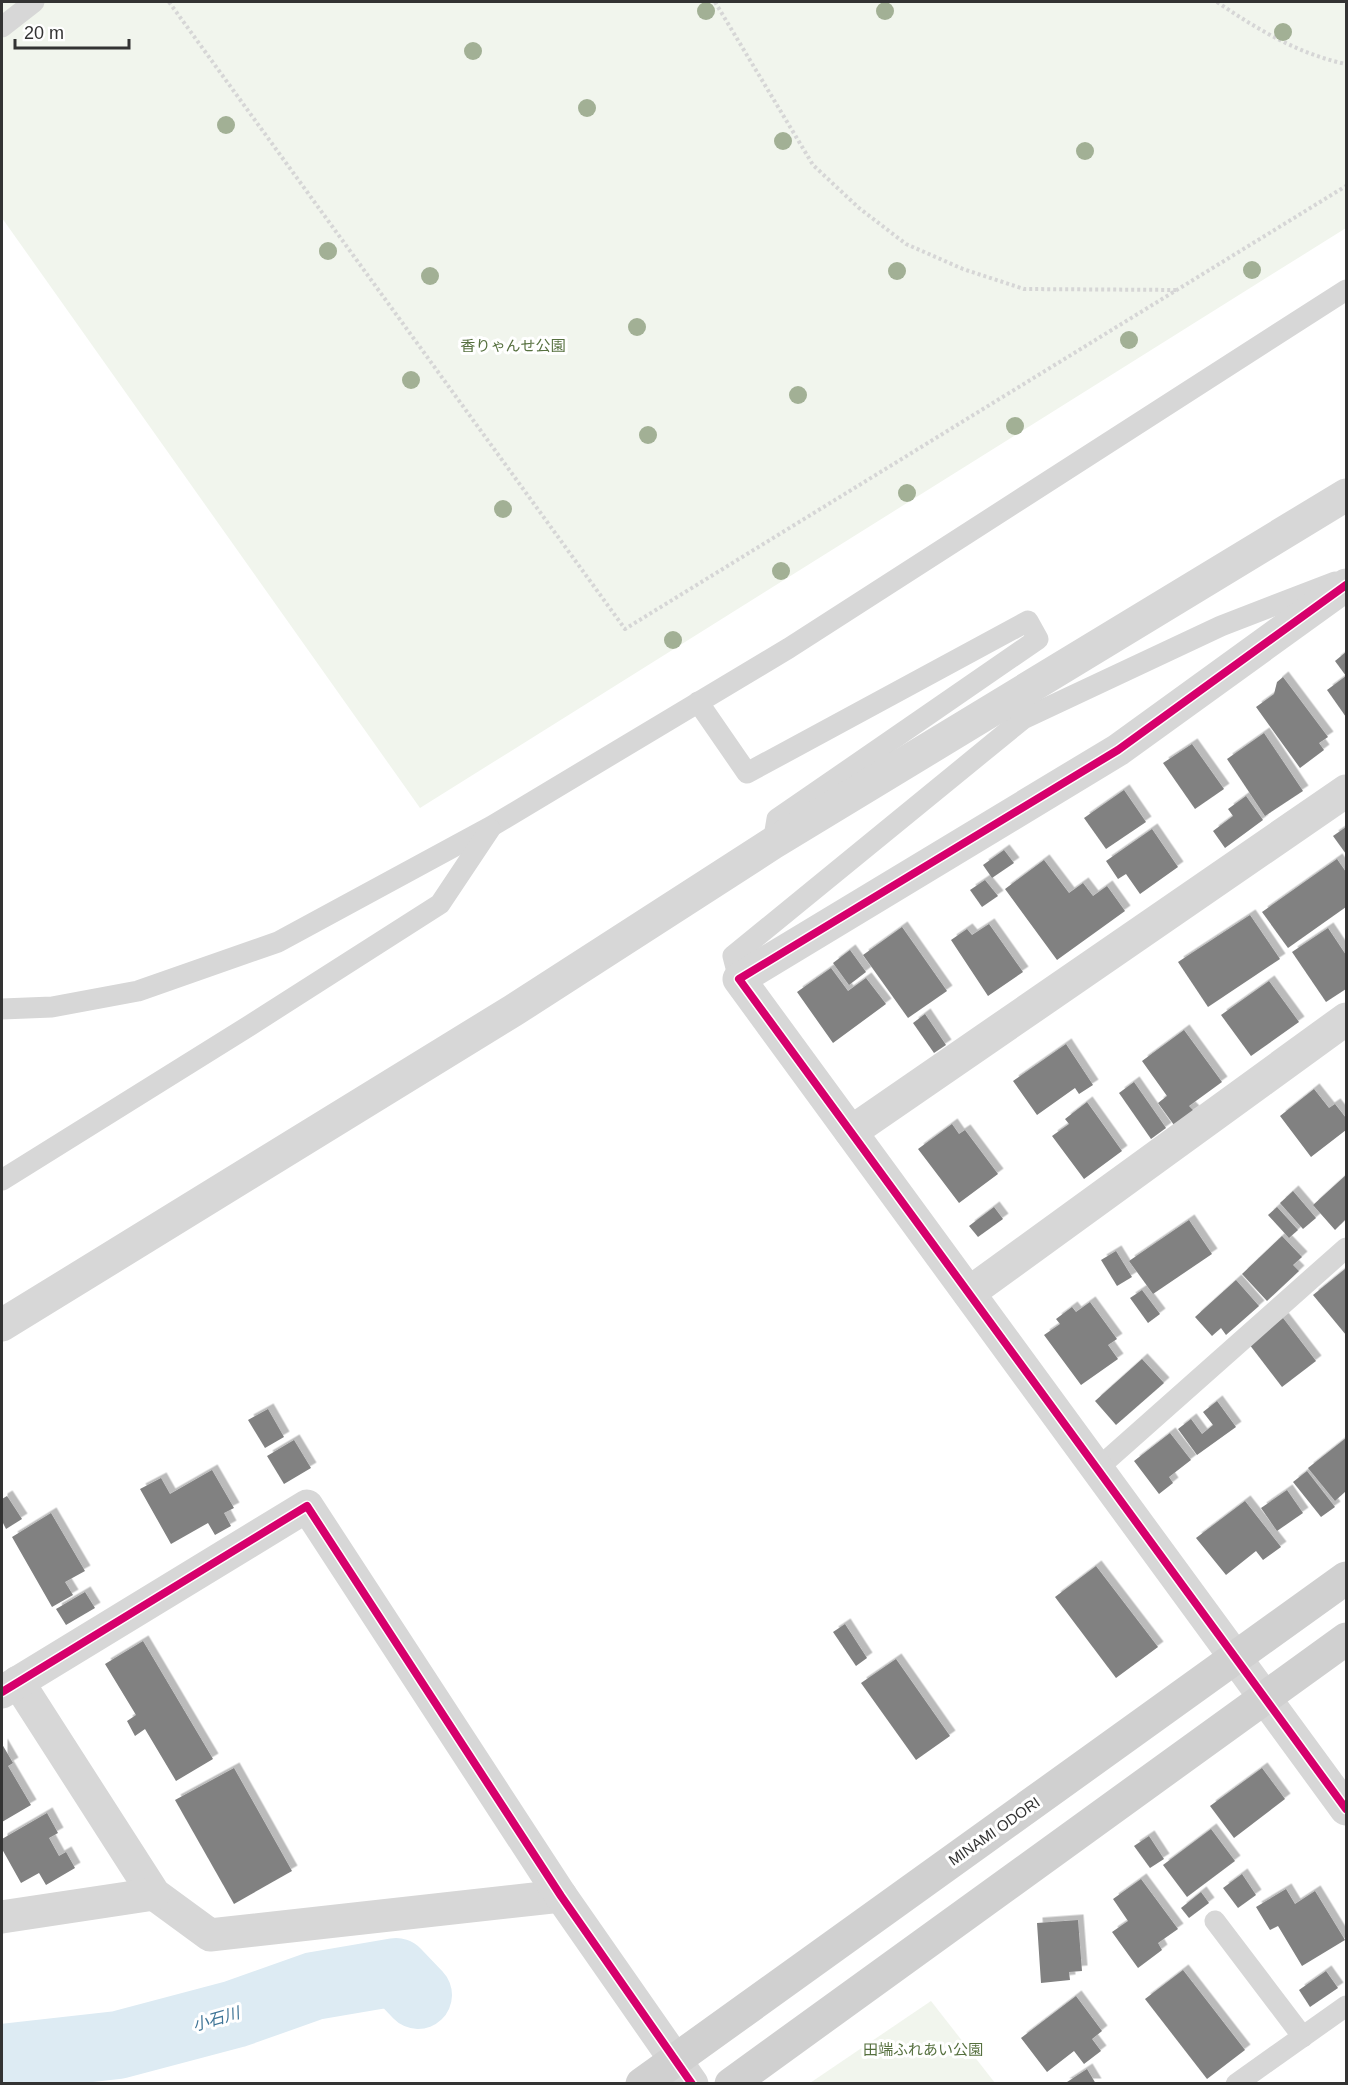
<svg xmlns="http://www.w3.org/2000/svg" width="1348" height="2085" viewBox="0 0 1348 2085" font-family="Arial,'Noto Sans JP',sans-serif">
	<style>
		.green { fill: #f1f5ed }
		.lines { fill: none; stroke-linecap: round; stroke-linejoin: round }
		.river { stroke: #ddebf3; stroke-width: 68 }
		.building { fill: #818181; filter: url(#shadow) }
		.path { stroke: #d6d6d6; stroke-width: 4; stroke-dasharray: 3 3; stroke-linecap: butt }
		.lane { stroke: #d7d7d7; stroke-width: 21 }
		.street { stroke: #d7d7d7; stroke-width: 33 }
		.secondary { stroke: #d0d0d0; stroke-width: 33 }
		.cycleway-casing { stroke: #fff; stroke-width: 11 }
		.cycleway { stroke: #d6006c; stroke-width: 8 }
		.tree { fill: #a2b095 }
		.labels { text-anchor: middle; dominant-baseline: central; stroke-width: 6; stroke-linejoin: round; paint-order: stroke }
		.park-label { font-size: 15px; fill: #56703f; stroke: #fff }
		.street-label { font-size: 15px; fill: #333; stroke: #fff }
		.water-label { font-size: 16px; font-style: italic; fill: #3f7597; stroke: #fff }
	</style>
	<defs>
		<filter id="shadow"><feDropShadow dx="5.5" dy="-5.5" stdDeviation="0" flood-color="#0004"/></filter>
	</defs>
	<rect width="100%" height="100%" fill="#fff"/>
	<g class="green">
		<polygon points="2,2 1346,2 1346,228 420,808 2,218"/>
		<polygon points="931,2001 995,2083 810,2083"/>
	</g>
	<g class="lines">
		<polyline class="river" points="2,2058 118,2045 235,2014 314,1986 396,1972 418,1995"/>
	</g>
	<g class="building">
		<polygon points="1346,652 1346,676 1335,661"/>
		<polygon points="1346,676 1346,717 1327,690"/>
		<polygon points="1283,677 1328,737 1319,743 1324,750 1300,768 1256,707 1274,694 1277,682"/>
		<polygon points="1264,733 1303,791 1265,816 1227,759"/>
		<polygon points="1192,744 1224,789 1195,809 1163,763"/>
		<polygon points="1124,790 1146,822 1106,849 1084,818"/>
		<polygon points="1246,796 1263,820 1225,848 1213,831 1233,816 1228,809"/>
		<polygon points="1346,827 1346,854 1333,836"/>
		<polygon points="1152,829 1178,867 1140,894 1126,874 1118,879 1106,861"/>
		<polygon points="1004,850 1014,863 992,878 983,865"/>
		<polygon points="1337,859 1346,872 1346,907 1288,948 1262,912"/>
		<polygon points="1044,860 1069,893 1083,883 1093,896 1107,886 1125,911 1057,960 1005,889"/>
		<polygon points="985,880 998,896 982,907 970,890"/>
		<polygon points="1250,915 1280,959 1208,1007 1178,962"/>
		<polygon points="989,924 1023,972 988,996 951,940 967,929 972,935"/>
		<polygon points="902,927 947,991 908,1018 863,955"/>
		<polygon points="1328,928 1346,955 1346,989 1326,1002 1292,952"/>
		<polygon points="850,950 866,972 849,985 833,963"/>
		<polygon points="831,968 848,991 866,978 886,1004 833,1043 797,992"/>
		<polygon points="1269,981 1299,1022 1251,1056 1221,1015"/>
		<polygon points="925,1014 946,1045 934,1053 913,1023"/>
		<polygon points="1184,1030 1222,1082 1189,1106 1194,1111 1174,1125 1158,1103 1167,1096 1142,1061"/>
		<polygon points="1066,1044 1093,1085 1079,1094 1075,1088 1037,1115 1013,1081"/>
		<polygon points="1134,1082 1166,1128 1151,1139 1119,1093"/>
		<polygon points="1314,1089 1329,1108 1335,1104 1346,1118 1346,1130 1311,1157 1280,1116"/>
		<polygon points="1087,1102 1122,1151 1084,1179 1052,1136 1069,1124 1065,1119"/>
		<polygon points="952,1124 959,1134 965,1130 998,1174 959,1203 918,1149"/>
		<polygon points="1346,1175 1346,1222 1345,1220 1335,1230 1313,1205"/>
		<polygon points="1293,1191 1316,1218 1303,1229 1280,1203"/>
		<polygon points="994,1207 1003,1219 978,1237 969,1226"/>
		<polygon points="1277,1207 1298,1230 1289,1238 1268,1215"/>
		<polygon points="1189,1220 1212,1254 1153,1294 1129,1261"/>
		<polygon points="1282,1236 1302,1257 1293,1265 1299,1271 1267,1301 1242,1274"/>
		<polygon points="1116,1251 1132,1277 1117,1286 1101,1260"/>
		<polygon points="1345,1269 1346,1271 1346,1335 1313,1295"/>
		<polygon points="1236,1280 1259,1306 1226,1335 1221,1328 1212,1336 1195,1317"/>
		<polygon points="1142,1290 1160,1314 1148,1323 1130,1298"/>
		<polygon points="1090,1302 1117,1339 1108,1345 1118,1359 1081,1385 1044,1335 1060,1324 1056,1319 1072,1307 1076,1312"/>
		<polygon points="1283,1318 1316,1361 1282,1387 1249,1344"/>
		<polygon points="1142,1359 1164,1383 1116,1425 1095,1401"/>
		<polygon points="1217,1401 1236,1427 1197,1455 1178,1429 1191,1419 1202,1434 1213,1425 1203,1412"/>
		<polygon points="268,1409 284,1437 265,1448 248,1420"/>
		<polygon points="1170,1433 1191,1460 1169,1477 1173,1483 1159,1494 1134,1461"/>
		<polygon points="1346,1438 1346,1491 1335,1501 1308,1468"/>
		<polygon points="294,1440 311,1468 284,1484 267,1456"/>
		<polygon points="212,1470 234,1508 224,1513 231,1526 215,1535 208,1523 171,1544 140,1489 161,1478 170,1494"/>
		<polygon points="1307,1471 1335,1507 1321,1517 1293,1482"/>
		<polygon points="1287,1490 1303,1513 1277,1531 1261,1508"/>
		<polygon points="7,1496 22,1519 6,1529 2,1521 2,1499"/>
		<polygon points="1245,1501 1281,1547 1263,1560 1256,1551 1226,1575 1196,1538"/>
		<polygon points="51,1513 85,1571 65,1582 73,1595 52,1607 12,1537"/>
		<polygon points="1096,1566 1158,1647 1116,1678 1055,1597"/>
		<polygon points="85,1592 95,1608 66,1625 56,1609"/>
		<polygon points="845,1624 867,1658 856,1666 833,1632"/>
		<polygon points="143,1641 213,1759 176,1781 145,1729 135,1736 127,1721 136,1715 105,1664"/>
		<polygon points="896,1659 950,1736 916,1760 861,1683"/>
		<polygon points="2,1744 13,1763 8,1766 31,1805 2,1822"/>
		<polygon points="234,1768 292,1871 234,1904 175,1800"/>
		<polygon points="1262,1768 1285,1799 1234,1838 1210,1806"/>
		<polygon points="47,1813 58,1833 49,1838 59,1856 66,1852 75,1868 46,1885 39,1873 21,1883 2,1849 2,1839"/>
		<polygon points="1211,1829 1235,1861 1187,1897 1163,1865"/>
		<polygon points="1149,1836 1164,1859 1150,1868 1134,1846"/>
		<polygon points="1242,1874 1256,1895 1238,1908 1223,1888"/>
		<polygon points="1141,1879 1178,1929 1158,1943 1162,1950 1138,1968 1112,1932 1128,1921 1113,1899"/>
		<polygon points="1286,1889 1295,1904 1315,1891 1345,1940 1302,1966 1278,1926 1270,1930 1256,1907"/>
		<polygon points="1201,1892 1209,1903 1189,1918 1181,1908"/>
		<polygon points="1078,1920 1082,1971 1069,1972 1070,1980 1041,1983 1037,1923"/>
		<polygon points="1183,1970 1245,2050 1207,2079 1145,1999"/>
		<polygon points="1326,1971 1338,1988 1310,2007 1299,1990"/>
		<polygon points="1076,1996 1102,2031 1092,2039 1101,2051 1084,2064 1074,2051 1047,2072 1021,2038"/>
		<polygon points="1087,2069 1096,2084 1064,2084"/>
	</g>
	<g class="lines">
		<g class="path">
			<polyline points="169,2 625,629 1346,186"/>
			<polyline points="715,2 813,165 859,208 906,244 963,269 1024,289 1178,290"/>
			<path d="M1217,2C1257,29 1298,54 1346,64"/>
		</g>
		<g class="lane">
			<polyline points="2,27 34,2"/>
			<polyline points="698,702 747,773 1028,621 1038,639 777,819 773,843"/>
			<polyline points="739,979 733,956 1023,719 1221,626 1335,582"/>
			<polyline points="2,1009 52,1007 138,991 278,942 492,826 789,648 1346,290"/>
			<polyline points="2,1180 249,1026 440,904 490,829"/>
			<polyline points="1097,1469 1346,1248"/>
			<polyline points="1215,1921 1303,2037"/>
			<polyline points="1236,2084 1346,2006"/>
		</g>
		<g class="street">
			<polyline points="1346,585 1118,750 739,979 1346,1809"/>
			<polyline points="851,1132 1346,791"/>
			<polyline points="969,1293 1346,1019"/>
			<polyline points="2,1325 514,1010 773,843 1346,495"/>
			<polyline points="18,1682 154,1894 210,1935 561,1896"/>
			<polyline points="2,1692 307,1506 561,1896 692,2084"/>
			<polyline points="2,1917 154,1894"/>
		</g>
		<g class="secondary">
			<polyline points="642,2084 1346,1578"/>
			<polyline points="731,2084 1346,1639"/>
		</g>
		<defs>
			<g id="cycleway">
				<polyline points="1346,585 1118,750 739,979 1346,1809"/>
				<polyline points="2,1692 307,1506 561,1896 692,2084"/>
			</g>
		</defs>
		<use href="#cycleway" class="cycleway-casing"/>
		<use href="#cycleway" class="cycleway"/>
	</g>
	<g class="tree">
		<circle cx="706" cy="11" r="9"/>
		<circle cx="885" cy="11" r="9"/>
		<circle cx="1283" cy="32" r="9"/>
		<circle cx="473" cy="51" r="9"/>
		<circle cx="587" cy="108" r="9"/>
		<circle cx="226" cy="125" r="9"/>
		<circle cx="783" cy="141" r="9"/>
		<circle cx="1085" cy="151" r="9"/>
		<circle cx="328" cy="251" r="9"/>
		<circle cx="1252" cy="270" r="9"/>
		<circle cx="897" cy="271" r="9"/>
		<circle cx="430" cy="276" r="9"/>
		<circle cx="637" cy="327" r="9"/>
		<circle cx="1129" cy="340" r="9"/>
		<circle cx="411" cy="380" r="9"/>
		<circle cx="798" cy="395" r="9"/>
		<circle cx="1015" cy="426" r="9"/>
		<circle cx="648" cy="435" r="9"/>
		<circle cx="907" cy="493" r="9"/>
		<circle cx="503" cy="509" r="9"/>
		<circle cx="781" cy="571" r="9"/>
		<circle cx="673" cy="640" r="9"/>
	</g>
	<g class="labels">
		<g class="park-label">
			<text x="513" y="345">香りゃんせ公園</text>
			<text x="923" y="2049">田端ふれあい公園</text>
		</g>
		<g class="street-label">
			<text transform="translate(994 1831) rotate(-35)">MINAMI ODORI</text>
		</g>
		<g class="water-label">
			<text transform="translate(216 2019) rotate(-16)">小石川</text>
		</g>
	</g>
	<rect width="1348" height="2085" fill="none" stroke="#333333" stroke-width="6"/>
	<path d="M15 39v9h114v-9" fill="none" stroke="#333333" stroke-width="3"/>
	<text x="24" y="39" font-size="18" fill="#333333" stroke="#ffffff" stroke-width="4.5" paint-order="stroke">20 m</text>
</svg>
